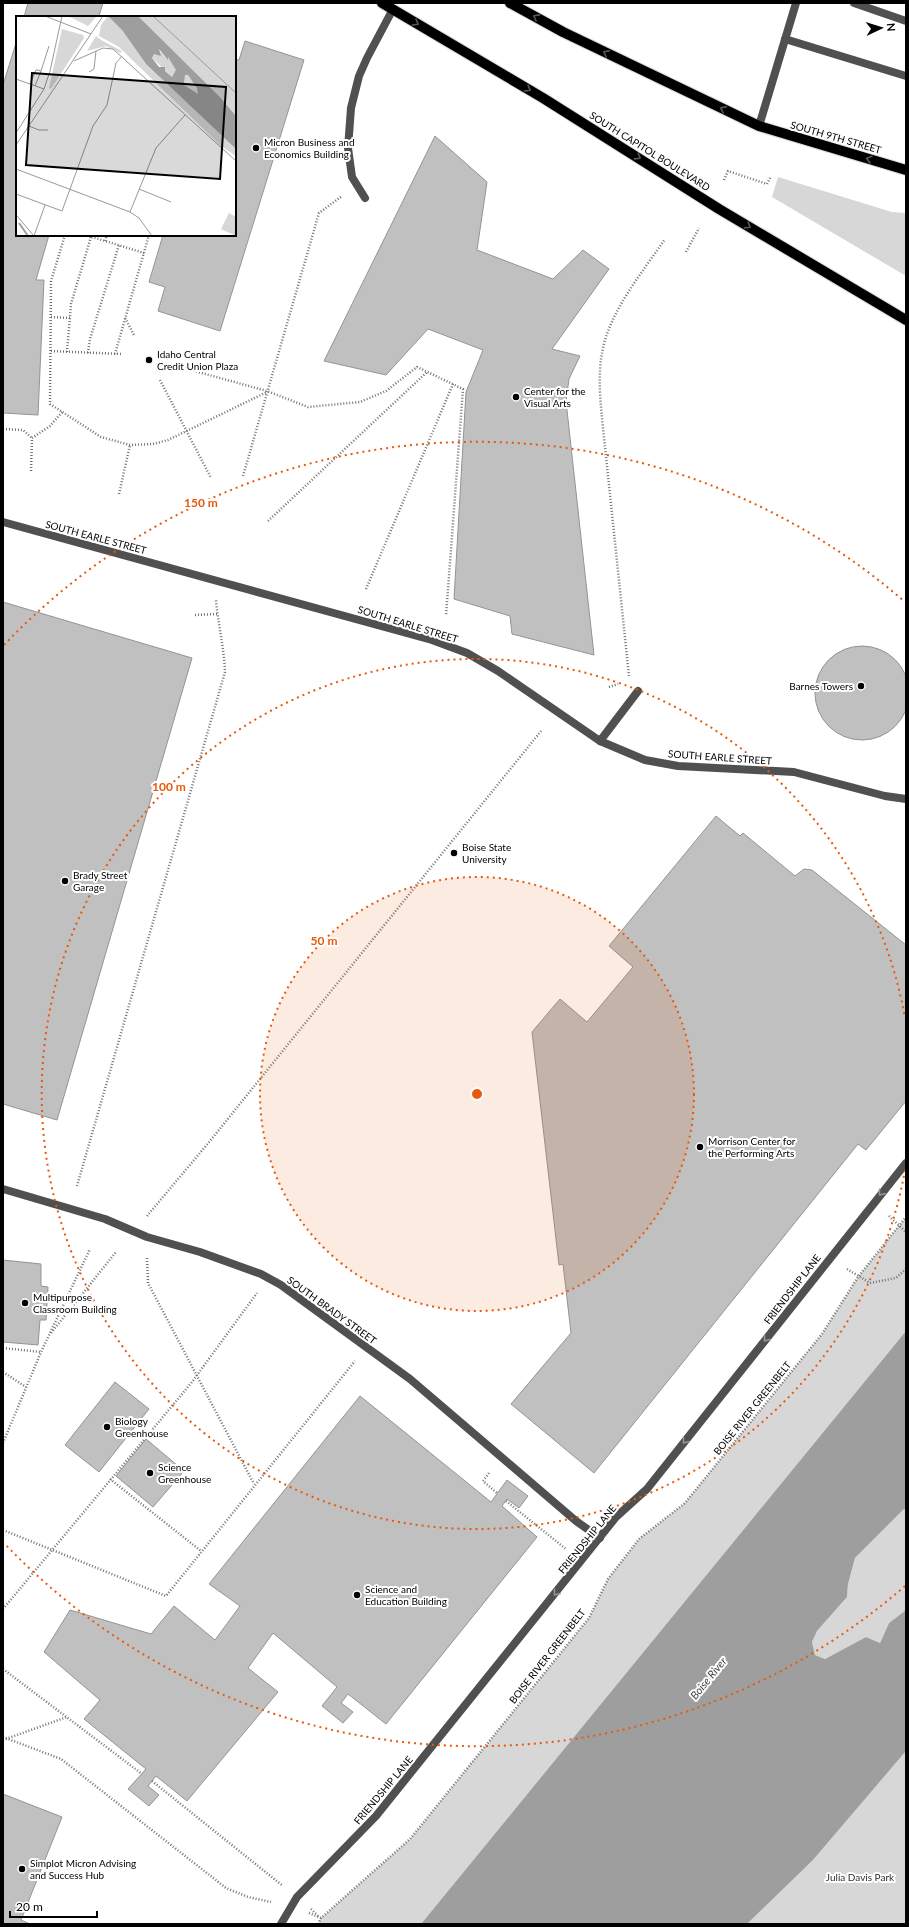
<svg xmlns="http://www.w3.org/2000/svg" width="909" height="1927" viewBox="0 0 909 1927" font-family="Lato,sans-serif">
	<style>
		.green { fill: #d7d7d7 }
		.water { fill: #9e9e9e }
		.building { fill: #c0c0c0; stroke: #949494 }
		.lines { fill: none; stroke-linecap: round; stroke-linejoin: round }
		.primary-casing { stroke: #dbdbdb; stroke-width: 12 }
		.path { stroke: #727272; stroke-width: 2.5; stroke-dasharray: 1 2; stroke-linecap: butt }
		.lane { stroke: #505050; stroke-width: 8 }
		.street { stroke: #505050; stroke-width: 8 }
		.primary { stroke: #000; stroke-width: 10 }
		.oneway { stroke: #595959 }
		.oneway2 { stroke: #969696 }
		.ring { fill: none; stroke: #e8590c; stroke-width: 2; stroke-dasharray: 2 4 }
		.poi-dot { fill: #000; stroke: #fff; stroke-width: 1.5 }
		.labels { text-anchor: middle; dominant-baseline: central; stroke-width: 4; stroke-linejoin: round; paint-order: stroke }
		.street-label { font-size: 10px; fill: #000; stroke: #fff }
		.poi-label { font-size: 10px; fill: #000; stroke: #fff; text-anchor: start }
		.park-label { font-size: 10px; fill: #2e2e2e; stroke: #fff }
		.water-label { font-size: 11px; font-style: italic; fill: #3f3f3f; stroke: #fff }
		.inset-river { fill: none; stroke: #9e9e9e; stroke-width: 2 }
		.inset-road { fill: none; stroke: #999; stroke-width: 1 }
		.view { fill: #000; fill-opacity: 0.15; stroke: #000; stroke-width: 2 }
		.inset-edge { fill: none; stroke: #000; stroke-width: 2 }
		.centre { fill: #e8590c; stroke: #fff; stroke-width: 2 }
		.ring-label { font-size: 12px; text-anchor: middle; font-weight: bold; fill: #e8590c; stroke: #fff; stroke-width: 4; stroke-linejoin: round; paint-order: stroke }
	</style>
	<rect width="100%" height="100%" fill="#fff"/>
	<g class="green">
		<polygon points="778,177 892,212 906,213 906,276 772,197"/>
		<polygon points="906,1217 906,1331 421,1924 318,1924 321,1918 410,1839 589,1618 608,1579 639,1539 685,1503 822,1334 858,1277"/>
		<polygon points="904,1509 906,1509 906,1610 889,1623 880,1643 866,1637 825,1659 815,1655 812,1642 817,1631 847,1597 848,1584 855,1558"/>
		<polygon points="906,1751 906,1924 747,1924 813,1860"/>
	</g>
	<polygon class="water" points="906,1331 906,1509 904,1509 855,1558 848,1584 847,1597 817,1631 812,1642 815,1655 825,1659 866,1637 880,1643 889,1623 906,1610 906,1751 813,1860 747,1924 421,1924"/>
	<g class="building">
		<polygon points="28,3 103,3 99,16 104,17 24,17"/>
		<polygon points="17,40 17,235 49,235 36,280 44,280 38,415 3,413 3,85"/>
		<polygon points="245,41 304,60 220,331 158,311 165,287 149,282 163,235 235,235 235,59 239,60"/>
		<polygon points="435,136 487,182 477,250 553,279 583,250 609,269 552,349 580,356 569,379 566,401 594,655 512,634 510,616 454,599 466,392 483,350 428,329 386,375 324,361"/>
		<polygon points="3,602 192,658 57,1120 3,1104"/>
		<circle cx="862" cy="693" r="47"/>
		<polygon points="716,816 740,836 743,833 795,876 804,869 812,870 906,945 906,1101 866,1150 858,1144 594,1473 511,1404 571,1333 563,1264 559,1265 532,1032 560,999 587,1022 633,967 609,946"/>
		<polygon points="3,1260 41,1264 41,1286 48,1287 46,1320 40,1320 38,1345 3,1342"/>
		<polygon points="115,1382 149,1409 99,1472 65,1445"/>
		<polygon points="360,1396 491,1502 507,1480 528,1496 519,1508 507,1499 502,1506 537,1537 386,1724 348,1694 341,1703 353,1712 343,1723 322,1706 337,1687 273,1633 248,1668 278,1692 187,1801 156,1776 148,1786 159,1795 149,1806 128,1789 146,1769 84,1719 100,1700 44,1652 70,1610 151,1634 174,1606 215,1640 240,1606 209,1584"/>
		<polygon points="146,1439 184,1471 153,1507 116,1476"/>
		<polygon points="3,1794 62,1817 21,1920 30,1924 3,1924"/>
	</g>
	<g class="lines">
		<defs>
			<g id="primary">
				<polyline points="382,3 543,98 719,209 906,320"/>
				<polyline points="510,3 563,32 759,126 906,170"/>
			</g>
		</defs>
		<use href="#primary" class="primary-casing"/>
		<g class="path">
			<polyline points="724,180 728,171 767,184 771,176"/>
			<polyline points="65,235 51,281 50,404 101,437 130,445 153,444 168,440 267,392"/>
			<polyline points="86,235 144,253"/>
			<polyline points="105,241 107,235"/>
			<polyline points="686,252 699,228"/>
			<polyline points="51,317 70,318"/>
			<polyline points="125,318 134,335"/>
			<polyline points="51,351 122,354"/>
			<polyline points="67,352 71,304 91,237"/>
			<polyline points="88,353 90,339 119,245"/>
			<polyline points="115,354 149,235"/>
			<polyline points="173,365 267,391 308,407 360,402 386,391 417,367 463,389 446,616"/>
			<polyline points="160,380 211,478"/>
			<polyline points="3,429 23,430 32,438"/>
			<polyline points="32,438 50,426 63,411"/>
			<polyline points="31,471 32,438"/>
			<polyline points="243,476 319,213 342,196"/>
			<polyline points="119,494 130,445"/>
			<polyline points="268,521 427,372"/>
			<polyline points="366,589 453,384"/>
			<polyline points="195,615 217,614"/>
			<path d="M629,676L602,418C600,397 598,374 602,353C609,312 642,273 665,239"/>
			<polyline points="609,687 618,684"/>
			<path d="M77,1186L225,672C224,647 218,624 216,600"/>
			<polyline points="147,1216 210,1141 541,731"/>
			<polyline points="889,1216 906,1232"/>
			<polyline points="147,1258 148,1283 254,1484"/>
			<polyline points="847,1269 870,1283 896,1278 906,1269"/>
			<polyline points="51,1333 116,1252"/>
			<polyline points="3,1348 41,1352"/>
			<polyline points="3,1372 26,1387"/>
			<polyline points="3,1443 41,1352 90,1249"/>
			<polyline points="489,1473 483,1481 497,1493"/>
			<polyline points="110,1479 201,1551"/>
			<polyline points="506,1501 566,1549"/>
			<polyline points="3,1530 166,1596 355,1361"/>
			<polyline points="3,1609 192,1382 257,1293"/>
			<polyline points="3,1669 142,1774"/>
			<polyline points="3,1737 61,1759 226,1888 248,1897 271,1902"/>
			<polyline points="3,1740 67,1717"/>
			<polyline points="152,1781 283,1886"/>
			<polyline points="311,1909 319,1917"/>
			<polyline points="309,1913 321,1918"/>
			<polyline points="318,1924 321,1918 410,1839 589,1618 608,1579 639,1539 685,1503 822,1334 858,1277 906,1217"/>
		</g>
		<g class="lane">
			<polyline points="854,3 906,21"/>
			<polyline points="785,39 906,76"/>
			<polyline points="365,198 352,177 348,148 351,108 359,76 367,58 393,9"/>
			<polyline points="600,741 638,691"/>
		</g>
		<g class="street">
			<polyline points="759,126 796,3"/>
			<polyline points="3,522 432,640 467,653 498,671 600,741 645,760 678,766 794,772 885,796 906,799"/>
			<polyline points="3,1189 105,1219 147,1237 200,1252 261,1274 281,1285 410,1379 576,1521 600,1538"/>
			<polyline points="281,1924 297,1897 376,1816 616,1517 647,1489 906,1163"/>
		</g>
		<use href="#primary" class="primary"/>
	</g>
	<defs><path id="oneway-chevron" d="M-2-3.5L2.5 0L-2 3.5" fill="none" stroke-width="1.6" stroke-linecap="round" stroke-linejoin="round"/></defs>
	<g class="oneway">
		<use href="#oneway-chevron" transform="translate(536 17) rotate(-151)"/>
		<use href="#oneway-chevron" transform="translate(416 23) rotate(30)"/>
		<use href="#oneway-chevron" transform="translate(606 53) rotate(-154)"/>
		<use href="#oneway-chevron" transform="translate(528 89) rotate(30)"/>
		<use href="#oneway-chevron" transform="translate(723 109) rotate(-154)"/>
		<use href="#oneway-chevron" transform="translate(638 157) rotate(32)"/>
		<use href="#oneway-chevron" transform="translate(869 159) rotate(-164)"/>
		<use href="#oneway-chevron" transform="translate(748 226) rotate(31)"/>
	</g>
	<g class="oneway2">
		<use href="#oneway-chevron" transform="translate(881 1193) rotate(129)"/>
		<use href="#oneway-chevron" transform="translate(766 1339) rotate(128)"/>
		<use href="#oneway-chevron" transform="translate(685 1441) rotate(128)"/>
		<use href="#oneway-chevron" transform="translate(556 1593) rotate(129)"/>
	</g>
	<circle cx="477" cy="1094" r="217" fill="#e8590c" fill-opacity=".12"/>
	<g class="ring">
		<circle cx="477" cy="1094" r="217"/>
		<path d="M905 1170A435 435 0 1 1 905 1018"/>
		<path d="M905 1586A652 652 0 0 1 4 1543M4 645A652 652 0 0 1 905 602"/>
	</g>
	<g class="poi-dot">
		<circle cx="256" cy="148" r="4"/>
		<circle cx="149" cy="360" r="4"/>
		<circle cx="516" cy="397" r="4"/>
		<circle cx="861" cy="686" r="4"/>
		<circle cx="454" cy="853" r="4"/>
		<circle cx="65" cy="881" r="4"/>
		<circle cx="700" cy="1147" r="4"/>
		<circle cx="25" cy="1303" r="4"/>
		<circle cx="107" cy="1427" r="4"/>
		<circle cx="150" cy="1473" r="4"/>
		<circle cx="357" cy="1595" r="4"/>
		<circle cx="22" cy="1869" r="4"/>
	</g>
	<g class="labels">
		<g class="street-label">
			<text transform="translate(836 137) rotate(16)">SOUTH 9TH STREET</text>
			<text transform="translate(650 151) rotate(32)">SOUTH CAPITOL BOULEVARD</text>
			<text transform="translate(96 537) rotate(15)">SOUTH EARLE STREET</text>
			<text transform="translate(408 624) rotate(17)">SOUTH EARLE STREET</text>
			<text transform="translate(720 757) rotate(4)">SOUTH EARLE STREET</text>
			<text transform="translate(792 1289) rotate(-52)">FRIENDSHIP LANE</text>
			<text transform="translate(332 1310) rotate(36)">SOUTH BRADY STREET</text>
			<text transform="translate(752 1408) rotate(-51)">BOISE RIVER GREENBELT</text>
			<text transform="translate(587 1539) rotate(-51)">FRIENDSHIP LANE</text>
			<text transform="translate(547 1656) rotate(-52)">BOISE RIVER GREENBELT</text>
			<text transform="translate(383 1790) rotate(-50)">FRIENDSHIP LANE</text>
		</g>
		<g class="poi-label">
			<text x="264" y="142">Micron Business and<tspan x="264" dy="12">Economics Building</tspan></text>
			<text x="157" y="354">Idaho Central<tspan x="157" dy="12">Credit Union Plaza</tspan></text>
			<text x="524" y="391">Center for the<tspan x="524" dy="12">Visual Arts</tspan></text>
			<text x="853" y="686" text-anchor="end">Barnes Towers</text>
			<text x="462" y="847">Boise State<tspan x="462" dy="12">University</tspan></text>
			<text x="73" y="875">Brady Street<tspan x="73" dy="12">Garage</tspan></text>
			<text x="708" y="1141">Morrison Center for<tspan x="708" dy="12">the Performing Arts</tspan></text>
			<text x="33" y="1297">Multipurpose<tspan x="33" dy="12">Classroom Building</tspan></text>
			<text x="115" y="1421">Biology<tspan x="115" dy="12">Greenhouse</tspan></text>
			<text x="158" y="1467">Science<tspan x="158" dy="12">Greenhouse</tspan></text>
			<text x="365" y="1589">Science and<tspan x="365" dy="12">Education Building</tspan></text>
			<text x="30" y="1863">Simplot Micron Advising<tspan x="30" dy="12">and Success Hub</tspan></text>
		</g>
		<g class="park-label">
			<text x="860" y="1877">Julia Davis Park</text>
		</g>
		<g class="water-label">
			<text transform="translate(708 1678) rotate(-51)">Boise River</text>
		</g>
	</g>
	<g transform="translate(16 16)">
		<rect width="220" height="220" fill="#fff"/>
		<path d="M52,0H81L72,10ZM92,0L106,14L130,48L220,133V140L205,130L103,31L83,20L85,9ZM122,0H220V100L203,80ZM46,13L67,19L68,22L35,73L33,72ZM80,20L85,24L106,35L104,37L90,30L71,35ZM142,33L151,43V39L152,41L161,54L156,61L136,42L138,38L143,37ZM169,59H172L182,72V79L168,69ZM213,197L220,201V220L205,213Z" fill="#d7d7d7"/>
		<path d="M92,0H122L203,80L220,100V133L130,48L106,14ZM143,33L152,44V41L160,54L156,61L149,55V51H143L136,42L138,38L145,40ZM169,59H172L181,72L182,78L168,69Z" fill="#9e9e9e" fill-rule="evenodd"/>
		<path class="inset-river" d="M3,207L12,220"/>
		<path class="inset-road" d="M29,0L75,18M137,0L220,77M58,45L87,32L97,33L220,145M25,55L33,30M73,56L78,53L80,35M0,63L28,73M14,68L20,54H22L25,55L19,70M13,110L23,114H32M0,117L28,73L34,55L46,0M0,129L87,0M0,153L114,196L123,202L136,220M123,173L155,186M0,178L46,195L77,110L91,89L100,47L106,40M114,196L140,132L169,99M1,200L18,220L29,189"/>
		<path class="view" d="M16,57L210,71L204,163L10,149Z"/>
		<rect width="220" height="220" class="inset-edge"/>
	</g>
	<circle cx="477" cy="1094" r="6" class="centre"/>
	<g class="ring-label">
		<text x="201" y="507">150 m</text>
		<text x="169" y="791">100 m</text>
		<text x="324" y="945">50 m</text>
	</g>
	<rect width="909" height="1927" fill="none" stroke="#000000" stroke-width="8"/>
	<g transform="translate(881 28) rotate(86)" stroke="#ffffff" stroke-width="3" paint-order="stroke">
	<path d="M0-3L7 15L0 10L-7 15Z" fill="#000000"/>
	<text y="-6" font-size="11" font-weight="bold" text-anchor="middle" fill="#000000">N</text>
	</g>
	<path d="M10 1911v6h87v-6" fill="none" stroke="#000000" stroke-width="2"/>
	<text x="16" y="1911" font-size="12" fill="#000000" stroke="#ffffff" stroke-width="3" paint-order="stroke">20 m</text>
</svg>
